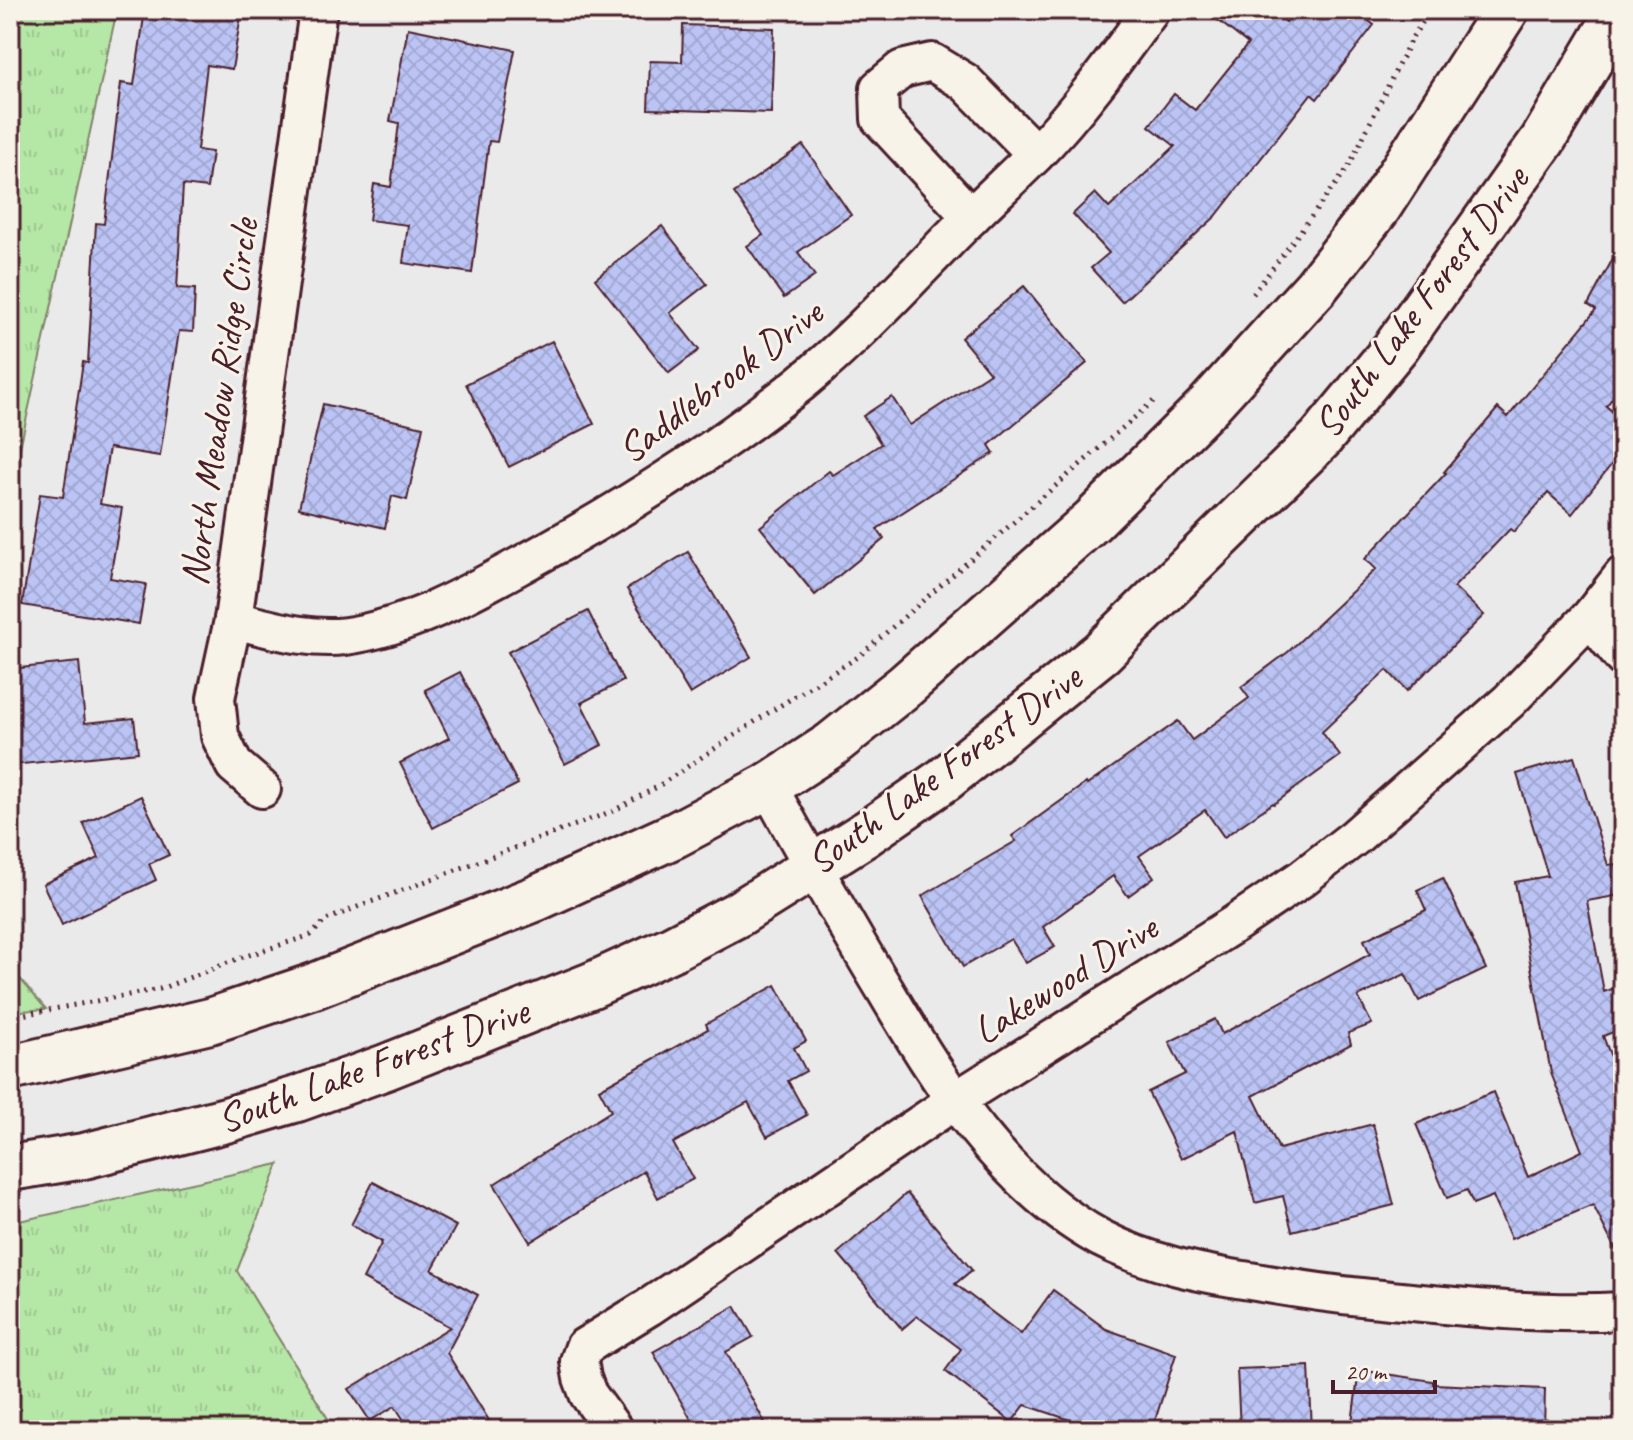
<svg xmlns="http://www.w3.org/2000/svg" width="1633" height="1440" viewBox="0 0 1633 1440" font-family="Caveat,sans-serif">
	<style>
		.grass { fill: url(#grass-tufts); stroke: #808369; stroke-width: 2 }
		.building { fill: url(#building-cross-hatch); stroke: #4a1f2b; stroke-width: 2 }
		.lines { fill: none; stroke-linecap: round; stroke-linejoin: round }
		.minor-casing { stroke: #4a1f2b; stroke-width: 42 }
		.major-casing { stroke: #4a1f2b; stroke-width: 50 }
		.path { stroke: #4a1f2b; stroke-width: 5; stroke-dasharray: 2 6; stroke-linecap: butt }
		.minor { stroke: #f7f3e8; stroke-width: 36 }
		.major { stroke: #f7f3e8; stroke-width: 44 }
		.labels { text-anchor: middle; dominant-baseline: central; stroke-width: 6; stroke-linejoin: round; paint-order: stroke }
		.street-label { font-size: 40px; fill: #4a1f2b; stroke: #f7f3e8 }
	</style>
	<defs>
		<pattern id="grass-tufts" width="24" height="20" patternUnits="userSpaceOnUse" patternTransform="scale(2)"><rect width="24" height="20" fill="#b5e7a7"/><path d="M3 7l-1-3M5 7V3M7 7l1-3M15 17l-1-3M17 17v-4M19 17l1-3" fill="none" stroke="#9dc690"/></pattern>
		<pattern id="building-cross-hatch" width="8" height="8" patternUnits="userSpaceOnUse" patternTransform="scale(2)"><rect width="8" height="8" fill="#bbc4f5"/><path d="M0 0l8 8M0 8l8-8" fill="none" stroke="#a2a8d2"/></pattern>
	</defs>
	<rect width="100%" height="100%" fill="#ebeaeb"/>
	<filter id="ink" filterUnits="userSpaceOnUse"><feTurbulence type="fractalNoise" baseFrequency=".0125" numOctaves="2"/><feDisplacementMap in="SourceGraphic" scale="16" xChannelSelector="R" yChannelSelector="G"/><feConvolveMatrix kernelMatrix="1 2 1 2 8 2 1 2 1" color-interpolation-filters="sRGB"/></filter>
	<g filter="url(#ink)">
		<g class="grass">
			<polygon points="10,10 117,10 10,493"/>
			<polygon points="10,967 46,1009 10,1012"/>
			<polygon points="279,1164 237,1271 335,1430 10,1430 10,1223"/>
		</g>
		<g class="building">
			<polygon points="145,10 242,10 232,69 207,65 197,150 212,152 207,188 183,185 177,288 195,289 193,332 179,331 160,456 109,448 100,504 122,508 110,578 146,584 139,624 22,605 40,494 63,497 83,362 88,363 96,223 104,224 121,83 134,85"/>
			<polygon points="1205,10 1270,10 1286,22 1296,10 1355,10 1374,25 1317,99 1311,94 1216,216 1122,302 1091,268 1109,253 1073,214 1095,193 1109,208 1175,146 1149,126 1174,94 1195,110 1248,44"/>
			<polygon points="683,25 774,28 771,113 648,109 650,61 682,62"/>
			<polygon points="408,28 515,50 497,142 489,141 472,273 403,263 408,225 369,220 374,184 391,187 399,123 390,121"/>
			<polygon points="803,145 851,215 798,252 815,276 784,298 747,246 763,235 734,193"/>
			<polygon points="662,226 707,284 670,313 699,350 669,373 595,279"/>
			<polygon points="1623,240 1623,385 1606,406 1623,420 1623,450 1572,514 1548,493 1514,532 1510,529 1454,587 1484,615 1407,691 1387,670 1322,732 1340,756 1274,804 1273,803 1224,837 1205,810 1139,856 1154,877 1128,896 1113,876 1043,927 1055,947 1026,963 1011,939 963,967 922,896 1016,841 1012,836 1086,783 1087,785 1178,721 1192,740 1249,698 1241,687 1288,652 1376,569 1365,559 1446,473 1444,472 1498,408 1508,417 1596,310 1588,305"/>
			<polygon points="1024,286 1087,363 989,445 994,453 877,529 884,539 815,595 760,527 829,471 833,475 881,444 863,416 892,397 910,425 990,373 961,338"/>
			<polygon points="552,341 594,424 509,467 466,384"/>
			<polygon points="323,404 423,427 407,500 392,496 385,528 299,508"/>
			<polygon points="688,552 751,657 690,694 627,589"/>
			<polygon points="588,611 623,681 581,703 602,745 565,764 508,652"/>
			<polygon points="79,662 85,723 134,718 138,752 13,765 10,737 10,669"/>
			<polygon points="460,672 518,784 433,828 400,763 449,738 425,690"/>
			<polygon points="1574,757 1608,865 1616,864 1621,895 1587,901 1604,992 1623,985 1623,1028 1603,1036 1623,1088 1623,1265 1593,1205 1511,1239 1493,1196 1473,1204 1467,1190 1447,1198 1416,1124 1493,1092 1528,1177 1582,1151 1551,1073 1515,882 1548,876 1517,774"/>
			<polygon points="141,796 169,855 149,864 156,880 62,925 43,884 99,858 83,823"/>
			<polygon points="1443,878 1486,969 1419,1001 1405,974 1358,997 1372,1024 1348,1033 1351,1044 1253,1096 1279,1149 1373,1124 1394,1205 1292,1231 1283,1196 1255,1203 1237,1131 1181,1159 1148,1092 1185,1074 1169,1042 1215,1019 1222,1034 1370,954 1364,940 1426,910 1417,890"/>
			<polygon points="776,985 806,1041 794,1048 806,1071 788,1081 807,1115 767,1137 748,1102 673,1143 693,1179 658,1198 644,1171 530,1242 494,1184 611,1111 599,1089 708,1029 706,1024"/>
			<polygon points="373,1182 456,1226 432,1270 478,1295 447,1353 495,1430 410,1430 395,1406 370,1421 349,1389 450,1327 363,1279 382,1242 351,1225"/>
			<polygon points="907,1193 972,1270 955,1284 1021,1334 1053,1290 1106,1329 1176,1354 1152,1430 1100,1430 1025,1405 1012,1422 945,1371 961,1349 917,1316 902,1329 838,1253"/>
			<polygon points="735,1306 753,1337 726,1352 769,1430 697,1430 653,1352"/>
			<polygon points="1309,1366 1312,1430 1240,1430 1237,1369"/>
			<polygon points="1359,1370 1433,1381 1433,1384 1545,1389 1544,1430 1351,1430"/>
		</g>
		<g class="lines">
			<defs>
				<g id="minor">
					<polyline points="971,217 880,119 879,88 902,69 932,62 965,82 1036,154"/>
					<polyline points="1590,617 1623,658"/>
					<path d="M233,620C269,628 308,641 346,636C416,626 478,588 539,555C632,504 718,449 801,383C862,333 914,274 969,219C991,197 1013,177 1034,156C1078,111 1115,60 1151,10"/>
					<path d="M768,786C806,854 844,923 885,990C940,1083 1003,1185 1100,1238C1148,1263 1198,1273 1250,1281C1290,1288 1330,1294 1370,1298C1455,1306 1537,1316 1623,1311"/>
					<polyline points="262,789 234,765 220,736 216,698 233,620 318,10"/>
					<polyline points="614,1430 588,1394 582,1378 579,1361 584,1347 649,1307 956,1100 1236,923 1301,879 1355,837 1509,701 1590,617 1623,575"/>
				</g>
				<g id="major">
					<polyline points="10,1068 210,1021 314,986 537,898 675,835 768,786 831,745 905,686 1092,521 1206,408 1316,287 1378,208 1506,10"/>
					<polyline points="10,1168 84,1156 226,1120 297,1099 386,1067 592,985 673,948 738,914 867,833 945,779 1101,653 1320,439 1396,347 1543,140 1620,10"/>
				</g>
			</defs>
			<use href="#minor" class="minor-casing"/>
			<use href="#major" class="major-casing"/>
			<g class="path">
				<polyline points="1253,294 1348,168 1411,39 1431,10"/>
				<polyline points="10,1016 11,1017 160,989 243,957 311,935 326,920 360,906 613,811 657,787 765,715 858,657 1157,398"/>
				<path d="M10,1215C17,1233 19,1247 10,1265"/>
			</g>
			<use href="#minor" class="minor"/>
			<use href="#major" class="major"/>
		</g>
	</g>
	<g class="labels">
		<g class="street-label">
			<text transform="translate(1421 302) rotate(-53)">South Lake Forest Drive</text>
			<text transform="translate(720 381) rotate(-37)">Saddlebrook Drive</text>
			<text transform="translate(219 402) rotate(-82)">North Meadow Ridge Circle</text>
			<text transform="translate(944 769) rotate(-36)">South Lake Forest Drive</text>
			<text transform="translate(1065 979) rotate(-32)">Lakewood Drive</text>
			<text transform="translate(373 1065) rotate(-20)">South Lake Forest Drive</text>
		</g>
	</g>
	<rect width="1633" height="1440" fill="none" stroke="#f7f3e8" stroke-width="40"/>
	<rect x="20" y="20" width="1593" height="1400" fill="none" stroke="#4a1f2b" stroke-width="3" filter="url(#ink)"/>
	<path d="M1333 1380v12h102v-12" fill="none" stroke="#4a1f2b" stroke-width="4"/>
	<text x="1345" y="1380" font-size="24" fill="#4a1f2b" stroke="#f7f3e8" stroke-width="6" paint-order="stroke">20 m</text>
</svg>
